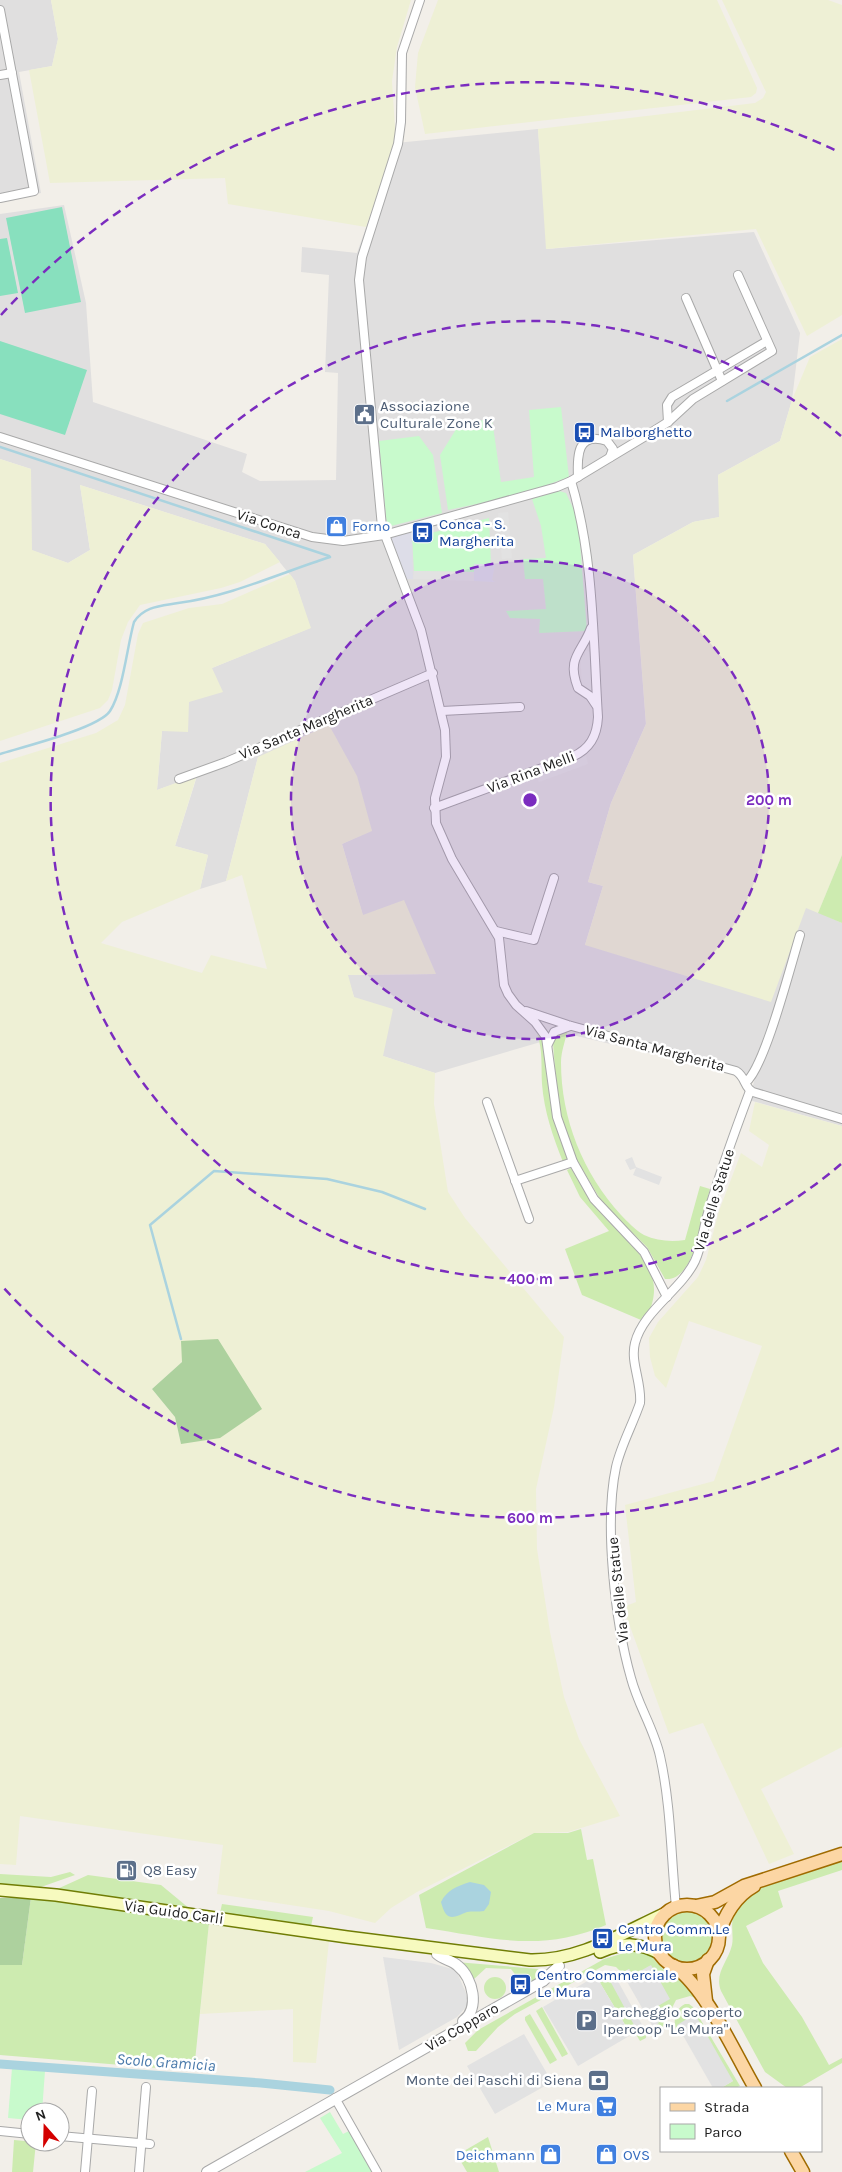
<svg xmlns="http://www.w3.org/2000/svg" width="842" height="2172" viewBox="0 0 842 2172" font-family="Karla,sans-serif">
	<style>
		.residential { fill: #e0dfdf }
		.farmland { fill: #eef0d5; fill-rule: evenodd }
		.grass { fill: #cdebb0 }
		.forest { fill: #add19e }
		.park { fill: #c8facc }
		.pitch { fill: #88e0be }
		.parking { fill: #e2e2e2 }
		.plaza { fill: #dddde8 }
		.water { fill: #aad3df }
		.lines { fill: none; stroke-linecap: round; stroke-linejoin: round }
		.stream { stroke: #aad3df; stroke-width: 2.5 }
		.canal { stroke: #aad3df; stroke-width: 9 }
		.minor-casing { stroke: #a9a9a9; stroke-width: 10 }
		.tertiary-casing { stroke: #a9a9a9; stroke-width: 12 }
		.secondary-casing { stroke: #707d05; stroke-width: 14 }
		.primary-casing { stroke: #a06b00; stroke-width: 15 }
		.minor { stroke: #fff; stroke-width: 8 }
		.tertiary { stroke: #fff; stroke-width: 10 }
		.secondary { stroke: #f7fabf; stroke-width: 11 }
		.primary { stroke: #fcd6a4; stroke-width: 12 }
		.ring { fill: none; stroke: #7b2cbf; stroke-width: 2.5; stroke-dasharray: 9 6 }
		.labels { text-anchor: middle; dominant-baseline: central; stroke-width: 5; stroke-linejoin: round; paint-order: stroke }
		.service-label { font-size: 15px; fill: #4e5e75; stroke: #fff; text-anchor: start }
		.transit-label { font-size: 15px; fill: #164399; stroke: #fff; text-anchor: start }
		.street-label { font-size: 15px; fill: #222; stroke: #fff }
		.shop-label { font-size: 15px; fill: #366cbe; stroke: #fff; text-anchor: start }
		.water-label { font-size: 16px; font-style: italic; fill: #4a7aab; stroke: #fff }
		.centre { fill: #7b2cbf; stroke: #fff; stroke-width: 2.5 }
		.ring-label { font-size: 15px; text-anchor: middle; font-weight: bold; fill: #7b2cbf; stroke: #fff; stroke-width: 5; stroke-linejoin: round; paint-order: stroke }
	</style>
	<rect width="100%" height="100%" fill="#f2efe9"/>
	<g class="residential">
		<polygon points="0,0 51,0 58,39 52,66 19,72 41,193 0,201"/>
		<polygon points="538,129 547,249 754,232 800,333 792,400 780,441 718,475 720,517 693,522 633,555 646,724 611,803 588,882 603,886 585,945 807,907 842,923 842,1126 749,1100 755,1078 568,1034 435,1073 383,1056 354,997 347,975 435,974 363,916 342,844 372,830 258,757 226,881 200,889 208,855 175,846 197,776 157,790 162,731 189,702 212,668 310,628 295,581 265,544 80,485 90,550 68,563 31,550 31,469 0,459 0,214 64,205 86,303 93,402 247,454 242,472 260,481 336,480 338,373 325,372 329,275 301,272 302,247 357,253 396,143"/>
	</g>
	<g class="farmland">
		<polygon points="51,0 411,0 397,47 392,81 396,143 366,227 228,204 225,178 50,183 29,70 52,66 58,39"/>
		<polygon points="438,0 717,0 757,88 756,93 751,97 425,134 415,87 418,53"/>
		<polygon points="722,0 828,0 842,5 842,315 807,336 756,229 546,249 538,129 755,103 763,98 766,92"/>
		<polygon points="842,339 842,855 818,913 806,908 771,1002 585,945 603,886 588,882 611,803 646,724 633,555 693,522 719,517 718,475 780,441 792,400 810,357"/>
		<polygon points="0,459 31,469 32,550 68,563 90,550 80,485 265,544 280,562 240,582 221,588 140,605 128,622 121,640 112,690 108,700 100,708 0,741"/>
		<path d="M290,574L295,581L311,628L212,668L223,692L189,702L188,732L162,731L157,790L197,775L175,846L208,855L200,889L122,922L101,943L202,973L211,955L267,969L242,875L226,881L258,757L329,725L357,776L372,831L342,844L363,915L404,900L436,974L348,975L354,997L393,1009L383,1056L435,1073L434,1104L448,1192L465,1218L564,1337L554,1407L536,1489L537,1549L550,1632L564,1697L579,1739L620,1816L568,1832L534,1833L417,1892L391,1908L375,1923L329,1911L217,1894L223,1845L20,1816L16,1865L0,1864V763L96,733L118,720L125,705L138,634L143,623L189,608L222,604ZM182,1362L181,1444L175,1417L152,1389Z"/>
		<polygon points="755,1102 842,1126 842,1747 761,1789 794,1854 769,1864 703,1723 669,1734 623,1607 636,1602 625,1505 714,1481 762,1346 689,1321 666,1388 655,1376 650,1357 649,1338 658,1322 698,1277 706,1260 719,1211 741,1153 762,1167 769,1145 749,1131"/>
		<polygon points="209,1923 329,1941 316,2063 293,2062 293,2009 200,2014"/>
	</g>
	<g class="grass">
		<polygon points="842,855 842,923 818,913"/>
		<path d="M568,1028C566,1039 561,1051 561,1062C561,1119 583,1173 621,1215C628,1222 635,1230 644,1235C657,1241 671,1242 685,1240L700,1186L710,1189C703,1212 696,1282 665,1279L647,1247L603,1204L577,1160L562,1122L557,1096L553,1043L559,1031Z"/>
		<path d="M537,1034C545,1041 545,1056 546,1066C549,1100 556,1129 568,1160L563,1162C553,1137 544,1111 542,1084C541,1066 543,1050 537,1034Z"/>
		<path d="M571,1168C580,1184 589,1199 601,1213C629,1246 672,1270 646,1318L643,1316L641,1320L582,1295L565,1249L609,1231L580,1197L567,1170Z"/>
		<path d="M581,1829L587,1860L593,1859L606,1925C541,1953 493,1938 426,1928L419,1895L534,1833H568Z"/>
		<path d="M842,1858V1870L778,1891L783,1907L746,1926L763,1963L802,2017L829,2065L842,2058V2063L799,2088H787L765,2072L721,1991C714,1973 728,1962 732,1945C734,1935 730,1925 734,1915C747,1881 810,1869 842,1858Z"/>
		<polygon points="70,1872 75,1875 41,1887 0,1884 0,1874 51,1877"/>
		<polygon points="88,1875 161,1885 190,1909 55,1890"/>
		<polygon points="31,1897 209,1923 194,2071 0,2055 0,1965 22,1965"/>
		<polygon points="222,1904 313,1917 311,1926 220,1913"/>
		<circle cx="687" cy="1937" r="25"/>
		<polygon points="632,1947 650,1955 666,1972 682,1979 698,1999 690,1996 676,2000 661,2030 656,2030 653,2027 658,2023 651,2010 650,1966 633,1976 629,1969 622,1973 616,1967 605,1965 515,2014 498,2027 476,2051 468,2051 465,2043 478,2030 604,1959 624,1953 631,1953"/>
		<polygon points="456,1962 551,1970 527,1986 526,1983 523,1985 511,1969 486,1968 473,1980"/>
		<polygon points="605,1971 610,1971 615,1976 610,1979 641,2035 646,2032 646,2038 640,2041 631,2026 627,2028 596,1976"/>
		<circle cx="495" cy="1988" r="11"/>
		<path d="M685,2004H689L693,2007L740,2086L735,2088H721L733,2081L677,2025L680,2030H676C673,2020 675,2009 685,2004Z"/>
		<polygon points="542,2007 568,2054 562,2057 536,2011"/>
		<polygon points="530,2014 557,2060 550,2064 525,2020 525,2017"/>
		<polygon points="488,2137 499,2172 467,2172 457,2155"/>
		<polygon points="14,2140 36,2142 33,2172 12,2172"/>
	</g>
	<g class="forest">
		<polygon points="218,1339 262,1409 220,1438 181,1444 175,1417 152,1389 182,1362 181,1341"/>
		<polygon points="31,1897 22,1965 0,1965 0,1898"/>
	</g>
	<g class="park">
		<polygon points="561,407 569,477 519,495 448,510 440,455 455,431 454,424 492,419 501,482 534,477 529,410"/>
		<polygon points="419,436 433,455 442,513 387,527 379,441"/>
		<polygon points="559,491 566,493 578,519 587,631 539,633 540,619 510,618 506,611 546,609 543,579 525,579 523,559 546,558 541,526 532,499"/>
		<polygon points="489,518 491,564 474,564 474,572 414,571 412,538"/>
		<polygon points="12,2068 45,2071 42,2112 30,2112 30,2120 8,2118"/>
		<polygon points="330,2112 343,2134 351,2130 374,2172 305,2172 342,2153 320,2118"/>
	</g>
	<g class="pitch">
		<polygon points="62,207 81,302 25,313 6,218"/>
		<polygon points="7,238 18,293 0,296 0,239"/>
		<polygon points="0,341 87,370 65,435 0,414"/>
	</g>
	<g class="parking">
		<polygon points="508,512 512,558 502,559 498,513"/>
		<polygon points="414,571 474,572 474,581 413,579"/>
		<polygon points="584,649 590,652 592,692 582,685 580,653 585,656"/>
		<polygon points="586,756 588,764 539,782 536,775"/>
		<polygon points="632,1157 636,1167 662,1177 659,1185 633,1175 636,1168 630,1170 625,1160"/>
		<polygon points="383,1957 431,1963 456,1970 466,1993 468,2005 457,2017 399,2050"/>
		<polygon points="651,1965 670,1999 651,2010 659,2023 653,2027 622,1973 629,1969 633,1975"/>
		<polygon points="596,1976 631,2035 578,2066 543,2007"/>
		<polygon points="615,1976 646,2032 640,2036 609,1979"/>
		<polygon points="695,2014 733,2081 721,2088 713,2088 677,2025"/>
		<polygon points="524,2034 552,2082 495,2114 467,2066"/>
	</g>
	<g class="plaza">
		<polygon points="420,526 422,535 412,538 413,579 402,579 385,540 396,532"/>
		<polygon points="474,564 495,564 492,580 495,582 474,581"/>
	</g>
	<path class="water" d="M470,1882L484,1885L491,1892L489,1904L484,1911C478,1912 472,1911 467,1912C453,1918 446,1922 441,1902C447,1890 457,1886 470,1882Z"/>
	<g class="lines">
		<g class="stream">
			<polyline points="727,401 842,335"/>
			<polyline points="0,447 329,556"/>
			<path d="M0,754C23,747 99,728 110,711C123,691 127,647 134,622C144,606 161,606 178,603C231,596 280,573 330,557"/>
			<polyline points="181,1339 150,1225 214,1171 327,1179 382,1192 425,1209"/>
		</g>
		<polyline class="canal" points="0,2064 261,2083 330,2090"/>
		<defs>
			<g id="minor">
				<polyline points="420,0 402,53 401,122 398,144 362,257 359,280 382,527 421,630 445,730 446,757 435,798 436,823 452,859 499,938 504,985 508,994 516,1005 535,1022 546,1037 557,1117 573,1162 594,1199 644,1252 667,1297"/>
				<polyline points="0,10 34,191 0,198"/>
				<polyline points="0,75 12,73"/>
				<polyline points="686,298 722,381"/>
				<polyline points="668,422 667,405 672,397 767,341"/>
				<polyline points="0,437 312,537 343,541 384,535 557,487 571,481 649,434 668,422 693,399 772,351 738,275"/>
				<path d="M578,477C577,456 577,431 607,441L613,449L610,457"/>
				<path d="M591,628C582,653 566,657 578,688L590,696L596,705"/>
				<polyline points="442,711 520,707"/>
				<polyline points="179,779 226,762 433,673"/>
				<path d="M434,808L572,757C590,749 597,736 598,717C593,638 594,557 571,481"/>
				<polyline points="496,931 534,940 554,878"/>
				<path d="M526,1011L568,1025L736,1071C746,1077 744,1088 753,1092L842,1119"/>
				<polyline points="548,1044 554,1032 570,1026"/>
				<path d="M746,1082C765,1067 791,964 800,935"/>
				<polyline points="487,1102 529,1219"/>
				<polyline points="515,1181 573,1162"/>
				<path d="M676,1907C671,1857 671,1805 660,1756C654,1729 638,1705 631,1678C615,1622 604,1523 616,1467C621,1445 633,1424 640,1403C642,1383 630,1362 635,1343C643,1311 681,1290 695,1261C702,1246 703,1229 708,1213C720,1172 735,1131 750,1091"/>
				<polyline points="335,2098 377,2172"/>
				<polyline points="0,2131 30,2134"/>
				<polyline points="60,2136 150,2144"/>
				<polyline points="85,2172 92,2091"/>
				<polyline points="139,2172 146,2087"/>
			</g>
			<g id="tertiary">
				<path d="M437,1954C444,1960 452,1960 458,1966C473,1978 480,2009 463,2021"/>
				<polyline points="207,2172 543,1981 559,1966"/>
			</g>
			<g id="secondary">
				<path d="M0,1890L56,1895L347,1937L530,1960C580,1961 622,1933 666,1913"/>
				<path d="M600,1952C623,1942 640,1942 662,1955"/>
			</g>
			<g id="primary">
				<circle cx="687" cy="1937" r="32"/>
				<polyline points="696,1906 715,1902 744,1886 842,1854"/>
				<path d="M719,1935C724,1915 736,1896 754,1886"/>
				<path d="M674,1966C707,1990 734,2052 755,2088"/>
				<polyline points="706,2001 703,1974 708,1960"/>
				<polyline points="791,2151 803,2172"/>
			</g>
		</defs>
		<use href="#minor" class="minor-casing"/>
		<use href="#tertiary" class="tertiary-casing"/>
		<use href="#secondary" class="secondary-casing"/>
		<use href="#primary" class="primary-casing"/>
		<use href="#minor" class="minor"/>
		<use href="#tertiary" class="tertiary"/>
		<use href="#secondary" class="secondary"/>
		<use href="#primary" class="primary"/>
	</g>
	<circle cx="530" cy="800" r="239" fill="#7b2cbf" fill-opacity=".12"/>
	<g class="ring">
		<circle cx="530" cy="800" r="239"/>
		<path d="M841 1164A479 479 0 1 1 841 436"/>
		<path d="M839 1448A718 718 0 0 1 1 1285M1 315A718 718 0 0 1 839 152"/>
	</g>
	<defs>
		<symbol id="civic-square" viewBox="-11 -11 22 22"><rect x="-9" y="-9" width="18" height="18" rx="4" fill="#5c6f8a" stroke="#fff"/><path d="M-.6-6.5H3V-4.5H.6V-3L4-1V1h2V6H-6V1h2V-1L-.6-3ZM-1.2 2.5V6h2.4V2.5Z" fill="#fff"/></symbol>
		<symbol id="bus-square" viewBox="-11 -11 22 22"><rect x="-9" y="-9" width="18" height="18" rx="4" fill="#1a4fb4" stroke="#fff"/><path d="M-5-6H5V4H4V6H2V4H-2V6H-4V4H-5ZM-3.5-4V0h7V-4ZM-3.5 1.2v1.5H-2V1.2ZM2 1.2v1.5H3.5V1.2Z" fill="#fff"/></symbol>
		<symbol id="shop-square" viewBox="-11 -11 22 22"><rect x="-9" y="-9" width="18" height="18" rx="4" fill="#3f7fe0" stroke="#fff"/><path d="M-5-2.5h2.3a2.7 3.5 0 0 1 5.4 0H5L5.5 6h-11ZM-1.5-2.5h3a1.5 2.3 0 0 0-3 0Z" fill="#fff"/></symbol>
		<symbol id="fuel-square" viewBox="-11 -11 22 22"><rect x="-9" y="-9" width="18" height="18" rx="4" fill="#5c6f8a" stroke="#fff"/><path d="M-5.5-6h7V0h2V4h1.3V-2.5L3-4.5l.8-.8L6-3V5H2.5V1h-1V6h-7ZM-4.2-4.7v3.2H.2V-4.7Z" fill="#fff"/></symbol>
		<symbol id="parking-square" viewBox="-11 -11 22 22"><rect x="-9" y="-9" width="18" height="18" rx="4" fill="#5c6f8a" stroke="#fff"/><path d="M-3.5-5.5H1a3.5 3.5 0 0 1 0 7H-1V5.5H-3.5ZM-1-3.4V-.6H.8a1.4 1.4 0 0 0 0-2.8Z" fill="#fff"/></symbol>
		<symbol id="bank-square" viewBox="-11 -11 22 22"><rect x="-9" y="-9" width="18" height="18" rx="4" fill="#5c6f8a" stroke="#fff"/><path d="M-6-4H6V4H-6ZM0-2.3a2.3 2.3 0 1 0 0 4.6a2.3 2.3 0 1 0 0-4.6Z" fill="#fff"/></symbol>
		<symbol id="supermarket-square" viewBox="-11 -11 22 22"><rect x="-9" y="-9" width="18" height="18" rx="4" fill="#3f7fe0" stroke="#fff"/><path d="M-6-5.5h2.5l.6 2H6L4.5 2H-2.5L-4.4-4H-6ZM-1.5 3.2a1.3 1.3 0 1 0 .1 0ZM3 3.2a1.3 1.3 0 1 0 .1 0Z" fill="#fff"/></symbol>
	</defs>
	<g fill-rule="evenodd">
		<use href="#civic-square" x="352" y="402" width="25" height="25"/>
		<use href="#bus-square" x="572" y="420" width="25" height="25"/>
		<use href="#shop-square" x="324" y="514" width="25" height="25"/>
		<use href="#bus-square" x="410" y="520" width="25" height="25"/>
		<use href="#fuel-square" x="114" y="1858" width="25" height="25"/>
		<use href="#bus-square" x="590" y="1926" width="25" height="25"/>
		<use href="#bus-square" x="508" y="1972" width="25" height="25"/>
		<use href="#parking-square" x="574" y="2008" width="25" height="25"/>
		<use href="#bank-square" x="586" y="2068" width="25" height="25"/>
		<use href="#supermarket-square" x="594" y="2094" width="25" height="25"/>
		<use href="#shop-square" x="538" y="2142" width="25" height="25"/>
		<use href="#shop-square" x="594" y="2142" width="25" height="25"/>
	</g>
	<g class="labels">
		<g class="service-label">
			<text x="380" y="406">Associazione<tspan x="380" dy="17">Culturale Zone K</tspan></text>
			<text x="143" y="1870">Q8 Easy</text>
			<text x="603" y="2012">Parcheggio scoperto<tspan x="603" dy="17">Ipercoop "Le Mura"</tspan></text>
			<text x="582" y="2080" text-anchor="end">Monte dei Paschi di Siena</text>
		</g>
		<g class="transit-label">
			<text x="600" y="432">Malborghetto</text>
			<text x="439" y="524">Conca - S.<tspan x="439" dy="17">Margherita</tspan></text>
			<text x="618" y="1929">Centro Comm.Le<tspan x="618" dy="17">Le Mura</tspan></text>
			<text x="537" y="1975">Centro Commerciale<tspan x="537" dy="17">Le Mura</tspan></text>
		</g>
		<g class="street-label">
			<text transform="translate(269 524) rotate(18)">Via Conca</text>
			<text transform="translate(306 727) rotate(-23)">Via Santa Margherita</text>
			<text transform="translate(531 772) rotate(-21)">Via Rina Melli</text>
			<text transform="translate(655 1048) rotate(15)">Via Santa Margherita</text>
			<text transform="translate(714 1200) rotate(-73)">Via delle Statue</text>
			<text transform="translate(618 1590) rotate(-96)">Via delle Statue</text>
			<text transform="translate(174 1912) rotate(8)">Via Guido Carli</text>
			<text transform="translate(462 2027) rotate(-30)">Via Copparo</text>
		</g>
		<g class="shop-label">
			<text x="352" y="526">Forno</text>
			<text x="591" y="2106" text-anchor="end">Le Mura</text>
			<text x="535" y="2155" text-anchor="end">Deichmann</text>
			<text x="623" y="2155">OVS</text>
		</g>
		<g class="water-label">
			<text transform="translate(166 2062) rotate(4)">Scolo Gramicia</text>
		</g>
	</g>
	<circle cx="530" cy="800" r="8" class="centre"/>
	<g class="ring-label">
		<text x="769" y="805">200 m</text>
		<text x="530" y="1284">400 m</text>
		<text x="530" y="1523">600 m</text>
	</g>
	<rect x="660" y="2087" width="162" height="65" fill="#ffffff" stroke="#a7a7a7"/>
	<rect x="670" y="2103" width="25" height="8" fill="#fcd6a4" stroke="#a7a7a7"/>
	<text x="704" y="2112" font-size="15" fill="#222222">Strada</text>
	<rect x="670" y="2124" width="25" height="15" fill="#c8facc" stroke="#a7a7a7"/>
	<text x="704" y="2137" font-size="15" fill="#222222">Parco</text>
	<g transform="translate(45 2127) rotate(340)"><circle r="24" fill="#ffffff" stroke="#a7a7a7"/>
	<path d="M0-4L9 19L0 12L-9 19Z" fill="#d40000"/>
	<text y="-8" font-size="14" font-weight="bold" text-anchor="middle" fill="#222222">N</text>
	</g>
</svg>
